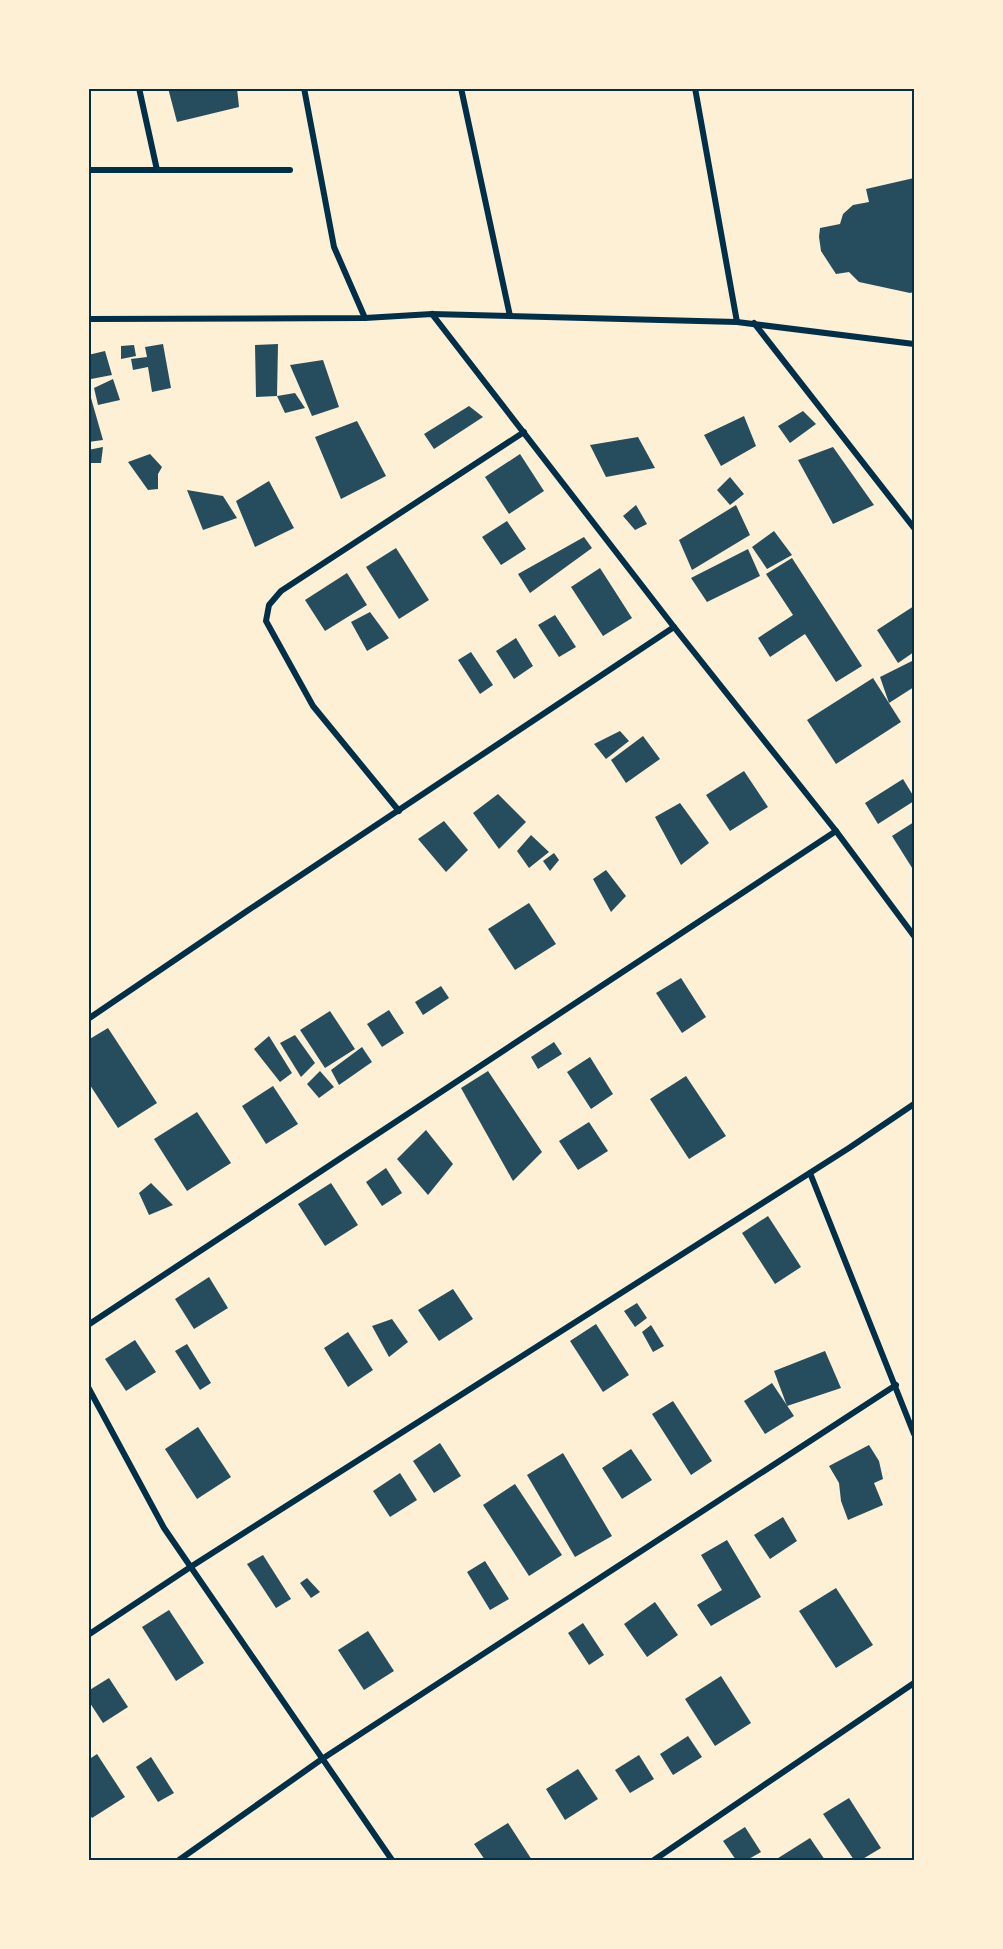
<svg xmlns="http://www.w3.org/2000/svg" width="1003" height="1949" viewBox="0 0 1003 1949" font-family="Overpass,sans-serif">
	<style>
		.building { fill: #264d5e }
		.lines { fill: none; stroke-linecap: round; stroke-linejoin: round }
		.minor { stroke: #003049; stroke-width: 6 }
		.neatline { fill: none; stroke: #003049; stroke-width: 2 }
	</style>
	<rect width="100%" height="100%" fill="#fdf0d5"/>
	<g class="building">
		<polygon points="168,88 237,88 239,107 177,122"/>
		<polygon points="914,178 914,292 910,293 859,282 849,272 836,274 821,251 819,237 820,228 840,224 843,214 853,205 869,202 866,189"/>
		<polygon points="163,344 171,388 152,392 148,367 133,370 131,359 147,357 145,347"/>
		<polygon points="278,344 277,396 256,397 255,345"/>
		<polygon points="134,345 136,356 121,359 121,346"/>
		<polygon points="105,351 112,375 91,379 88,372 88,355"/>
		<polygon points="323,360 339,407 312,416 290,365"/>
		<polygon points="113,379 120,400 98,405 94,388"/>
		<polygon points="88,391 89,391 103,440 88,442"/>
		<polygon points="295,393 305,408 285,413 277,396"/>
		<polygon points="469,406 483,417 434,449 424,434"/>
		<polygon points="803,411 816,424 790,443 778,426"/>
		<polygon points="744,416 756,446 721,466 704,435"/>
		<polygon points="357,421 386,476 341,499 315,437"/>
		<polygon points="638,437 655,468 606,477 590,445"/>
		<polygon points="103,447 101,463 88,463 88,450"/>
		<polygon points="833,447 874,505 833,524 798,460"/>
		<polygon points="150,454 162,467 158,474 158,489 148,490 128,462"/>
		<polygon points="520,454 544,491 509,514 485,477"/>
		<polygon points="730,477 744,494 730,505 717,490"/>
		<polygon points="269,481 294,528 255,547 236,501"/>
		<polygon points="187,490 223,496 237,518 203,530"/>
		<polygon points="636,505 647,524 635,530 623,516"/>
		<polygon points="736,505 750,535 692,570 679,540"/>
		<polygon points="507,521 526,549 501,565 482,537"/>
		<polygon points="774,531 792,555 767,569 752,547"/>
		<polygon points="584,537 592,548 530,593 518,574"/>
		<polygon points="396,548 429,600 399,619 366,567"/>
		<polygon points="748,549 760,576 707,602 691,578"/>
		<polygon points="792,558 862,666 836,682 805,634 770,657 758,638 793,615 766,574"/>
		<polygon points="600,568 632,618 603,636 571,587"/>
		<polygon points="347,573 367,605 325,631 305,600"/>
		<polygon points="914,606 914,652 898,663 877,630"/>
		<polygon points="370,612 389,638 367,651 351,622"/>
		<polygon points="555,615 576,647 559,657 538,625"/>
		<polygon points="516,638 533,666 514,679 496,651"/>
		<polygon points="471,652 493,685 480,694 458,660"/>
		<polygon points="914,660 914,687 889,703 880,677"/>
		<polygon points="873,678 901,722 836,764 807,720"/>
		<polygon points="620,731 629,741 606,759 594,744"/>
		<polygon points="643,736 660,759 626,783 611,760"/>
		<polygon points="744,771 768,807 730,831 706,795"/>
		<polygon points="903,779 914,797 914,801 878,824 865,803"/>
		<polygon points="498,794 526,822 499,849 473,813"/>
		<polygon points="680,803 709,843 681,865 655,817"/>
		<polygon points="444,821 468,850 446,872 418,839"/>
		<polygon points="914,822 914,871 892,836"/>
		<polygon points="531,835 549,852 529,868 517,851"/>
		<polygon points="554,853 559,860 550,871 543,861"/>
		<polygon points="606,870 626,896 611,912 593,879"/>
		<polygon points="529,903 556,944 515,970 488,929"/>
		<polygon points="681,978 706,1017 682,1033 656,993"/>
		<polygon points="441,986 449,998 423,1015 415,1002"/>
		<polygon points="389,1010 404,1033 382,1047 367,1024"/>
		<polygon points="330,1011 355,1049 325,1068 300,1030"/>
		<polygon points="108,1028 157,1103 118,1128 88,1082 88,1040"/>
		<polygon points="295,1035 315,1063 301,1077 280,1043"/>
		<polygon points="269,1036 292,1073 280,1082 254,1049"/>
		<polygon points="554,1042 562,1054 538,1069 531,1057"/>
		<polygon points="362,1047 372,1062 339,1085 331,1070"/>
		<polygon points="590,1057 613,1094 591,1109 567,1072"/>
		<polygon points="320,1071 334,1087 319,1098 307,1084"/>
		<polygon points="488,1071 542,1152 513,1181 461,1088"/>
		<polygon points="686,1076 726,1136 689,1159 650,1099"/>
		<polygon points="273,1086 298,1124 266,1144 242,1106"/>
		<polygon points="197,1112 231,1163 187,1191 154,1139"/>
		<polygon points="589,1122 608,1151 578,1170 559,1141"/>
		<polygon points="426,1130 453,1164 428,1195 397,1159"/>
		<polygon points="386,1168 402,1193 382,1206 366,1182"/>
		<polygon points="151,1183 173,1205 149,1215 139,1193"/>
		<polygon points="331,1183 358,1225 325,1246 298,1204"/>
		<polygon points="768,1216 801,1267 775,1284 742,1233"/>
		<polygon points="209,1277 228,1308 194,1329 175,1299"/>
		<polygon points="453,1289 473,1319 439,1341 418,1310"/>
		<polygon points="637,1303 647,1318 635,1327 624,1311"/>
		<polygon points="392,1319 408,1342 389,1357 372,1326"/>
		<polygon points="596,1324 629,1375 603,1392 570,1341"/>
		<polygon points="651,1325 664,1346 653,1352 642,1332"/>
		<polygon points="348,1332 373,1370 348,1387 324,1348"/>
		<polygon points="135,1340 156,1372 126,1391 105,1359"/>
		<polygon points="187,1344 211,1383 200,1390 175,1351"/>
		<polygon points="825,1351 841,1388 787,1406 774,1371"/>
		<polygon points="772,1383 794,1416 765,1434 744,1401"/>
		<polygon points="673,1401 712,1461 691,1475 652,1414"/>
		<polygon points="198,1427 231,1477 197,1499 165,1449"/>
		<polygon points="440,1443 461,1476 434,1493 413,1461"/>
		<polygon points="869,1445 879,1461 883,1479 874,1483 883,1505 848,1520 841,1501 839,1483 829,1466"/>
		<polygon points="631,1449 652,1480 622,1499 602,1468"/>
		<polygon points="563,1453 612,1536 575,1557 527,1475"/>
		<polygon points="400,1473 417,1500 390,1517 373,1491"/>
		<polygon points="515,1484 562,1555 529,1576 483,1505"/>
		<polygon points="783,1517 797,1541 770,1559 754,1535"/>
		<polygon points="727,1540 761,1597 711,1626 697,1605 722,1590 701,1555"/>
		<polygon points="263,1555 291,1599 276,1608 247,1564"/>
		<polygon points="485,1561 509,1599 490,1610 467,1572"/>
		<polygon points="307,1578 320,1592 311,1598 300,1583"/>
		<polygon points="836,1588 873,1645 836,1668 799,1611"/>
		<polygon points="655,1602 678,1635 647,1657 624,1624"/>
		<polygon points="169,1610 204,1663 176,1681 142,1627"/>
		<polygon points="583,1623 604,1655 589,1665 568,1633"/>
		<polygon points="368,1631 394,1671 364,1690 338,1650"/>
		<polygon points="721,1676 751,1723 715,1746 685,1699"/>
		<polygon points="109,1678 128,1707 103,1723 88,1700 88,1691"/>
		<polygon points="688,1736 702,1757 673,1775 660,1754"/>
		<polygon points="97,1754 125,1797 92,1818 88,1812 88,1760"/>
		<polygon points="639,1755 654,1779 630,1793 615,1770"/>
		<polygon points="151,1757 174,1793 158,1802 136,1767"/>
		<polygon points="578,1769 598,1799 565,1820 546,1789"/>
		<polygon points="849,1798 881,1848 861,1860 854,1860 823,1814"/>
		<polygon points="508,1823 532,1860 485,1860 474,1844"/>
		<polygon points="745,1827 761,1852 747,1860 736,1860 723,1841"/>
		<polygon points="810,1838 825,1860 775,1860"/>
	</g>
	<g class="lines">
		<g class="minor">
			<polyline points="139,88 157,170"/>
			<polyline points="304,88 334,247 365,318"/>
			<polyline points="461,88 510,316"/>
			<polyline points="695,88 737,322"/>
			<polyline points="88,170 290,170"/>
			<polyline points="432,314 674,627 836,831 914,936"/>
			<polyline points="88,319 365,318 432,314 737,322 914,344"/>
			<polyline points="754,323 914,528"/>
			<polyline points="399,811 313,706 266,621 269,605 281,591 524,432"/>
			<polyline points="88,1019 247,911 674,627"/>
			<polyline points="810,1173 914,1434"/>
			<polyline points="88,1325 836,831"/>
			<polyline points="88,1387 164,1528 392,1860"/>
			<polyline points="88,1635 192,1566 849,1148 914,1104"/>
			<polyline points="179,1860 322,1759 896,1385"/>
			<polyline points="654,1860 914,1683"/>
		</g>
	</g>
	<rect width="1003" height="1949" fill="none" stroke="#fdf0d5" stroke-width="180"/>
	<rect x="90" y="90" width="823" height="1769" class="neatline"/>
</svg>
